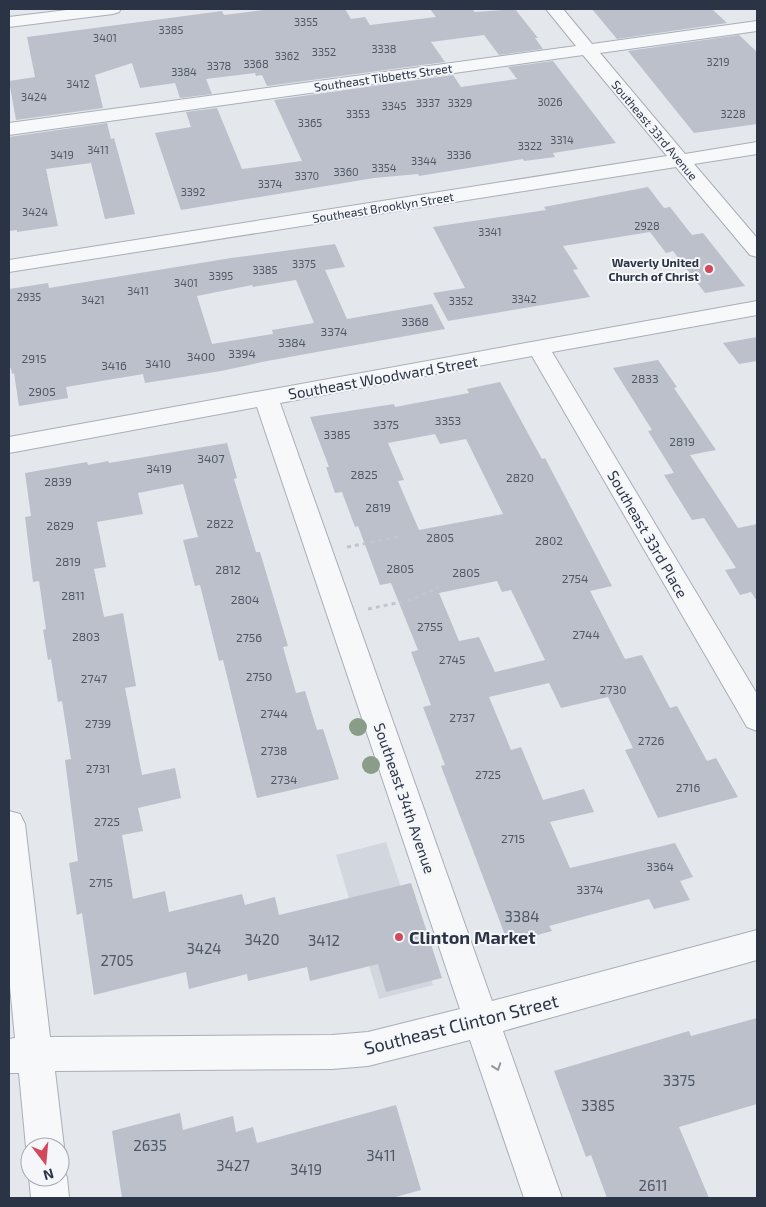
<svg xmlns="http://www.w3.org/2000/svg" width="766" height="1207" viewBox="0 0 766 1207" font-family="'Exo 2',sans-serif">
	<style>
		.built { fill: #d2d6de }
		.building { fill: #bbc0ca; fill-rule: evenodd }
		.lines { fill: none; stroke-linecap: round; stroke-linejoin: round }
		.street-casing { stroke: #a9aeb7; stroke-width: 2 }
		.path { stroke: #c2c5cb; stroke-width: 3; stroke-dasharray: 4 4; stroke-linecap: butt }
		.street { fill: #f7f8fa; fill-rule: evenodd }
		.tree { fill: #899d89 }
		.oneway { stroke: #9196a0 }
		.poi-dot { fill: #d1495b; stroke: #f4f6f9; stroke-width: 2 }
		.labels { text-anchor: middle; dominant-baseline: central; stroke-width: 4; stroke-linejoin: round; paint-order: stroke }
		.far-number-label { font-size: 11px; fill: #4f5766 }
		.far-street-label { font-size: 12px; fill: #2b3445; stroke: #f4f6f9 }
		.far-poi-label { font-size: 12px; font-weight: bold; fill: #2b3445; stroke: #f4f6f9; text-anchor: end }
		.number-label { font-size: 12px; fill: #4f5766 }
		.street-label { font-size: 15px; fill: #2b3445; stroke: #f4f6f9 }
		.near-number-label { font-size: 15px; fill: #4f5766 }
		.near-poi-label { font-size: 18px; font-weight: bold; fill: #2b3445; stroke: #f4f6f9; text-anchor: start }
		.near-street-label { font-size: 18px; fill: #2b3445; stroke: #f4f6f9 }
	</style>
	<rect width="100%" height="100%" fill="#e4e7ec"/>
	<polygon class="built" points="386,842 433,985 379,999 336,855"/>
	<g class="building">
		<polygon points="271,9 345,9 351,19 365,17 370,25 436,17 430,9 472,9 475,12 515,9 538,38 535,38 543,49 499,55 484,35 431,42 445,62 267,86 262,75 256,76 255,73 206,79 212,94 180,98 175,83 140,88 132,63 95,75 103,108 16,120 9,81 35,77 27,37 222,11 224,15"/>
		<polygon points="592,9 712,9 727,23 617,39"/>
		<polygon points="739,35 757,52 757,124 694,133 628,51"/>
		<polygon points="553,61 616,143 553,153 555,157 524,161 523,159 419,176 418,174 374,178 181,210 155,133 191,127 186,112 217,108 242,169 302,161 274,100 453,75 461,87 517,79 508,67"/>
		<polygon points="107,123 111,139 114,138 135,214 105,219 91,163 46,169 58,226 17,232 17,230 9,231 9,137"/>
		<polygon points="648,187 664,208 670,207 692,235 703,233 745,286 705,293 673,251 666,253 650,232 563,246 578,269 573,270 590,297 448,321 433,293 465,288 433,227 546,210 544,207"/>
		<path d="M335,244L345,267L325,270L347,319L432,304L445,329L267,361L221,371L145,383L143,374L66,387L68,398L19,406L14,373L12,374L11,368L9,369V289L48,283L49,288L231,258ZM296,280L314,323L272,330L273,334L212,344L197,296L252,285L253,287Z"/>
		<polygon points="757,337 757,361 739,364 723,343"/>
		<polygon points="658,360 677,387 674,388 716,450 690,455 738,528 757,524 757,601 751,592 740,595 725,570 736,568 704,518 692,520 664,475 674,473 648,431 652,430 613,368"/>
		<path d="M500,382L542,459L545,458L612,586L590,591L625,659L642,655L670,708L677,706L707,761L716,758L738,797L658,818L625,750L633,748L608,697L561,708L549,683L489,697L511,750L521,747L543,800L584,789L594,812L550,822L570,868L675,843L693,877L680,881L690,900L654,909L649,899L549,926L552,931L508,943L441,766L445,765L423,707L431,705L411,652L418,650L391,583L380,585L358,526L355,527L342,492L335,493L326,467H329L310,417L394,404L395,407L469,393L467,389ZM435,434L440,444L466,439L503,514L419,530L398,481L404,480L388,443ZM497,581L502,592L511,590L545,660L495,672L479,637L459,641L439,593Z"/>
		<polygon points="227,443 237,478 234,479 256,552 260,552 288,646 283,647 296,693 305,691 317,730 323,729 339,779 257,798 223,660 219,661 200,585 195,586 183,540 198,537 183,484 138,493 143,514 97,522 106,567 94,569 104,617 123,613 136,686 125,688 142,775 175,768 181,798 138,808 143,831 122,835 133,899 165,891 169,912 242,894 245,905 275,897 279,915 411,883 442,978 386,992 378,964 310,981 307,967 248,981 247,974 189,989 186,972 94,995 82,913 77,915 69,863 78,861 65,760 71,759 62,701 58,702 51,659 48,660 43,630 46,629 39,581 33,582 25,517 31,516 25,473 87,462 88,465 108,461 109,463"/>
		<polygon points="757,1018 757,1104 679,1127 709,1198 607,1198 591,1155 586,1157 554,1071 689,1031 691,1036"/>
		<polygon points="396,1105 421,1190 392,1198 122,1198 112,1131 180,1113 183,1130 233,1116 236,1132 253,1127 257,1143"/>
	</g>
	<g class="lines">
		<defs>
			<g id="street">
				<polygon points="75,9 121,9 119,12 113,14 9,27 9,17"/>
				<polygon points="546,9 563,9 592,44 757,21 757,31 600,53 685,154 757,142 757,154 694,164 757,238 757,257 750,255 676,167 9,272 9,260 667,156 583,55 9,135 9,123 576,46"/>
				<polygon points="757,301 757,315 552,352 757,694 757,731 747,727 532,356 280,403 492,1001 757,930 757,960 503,1031 562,1198 524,1198 470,1040 368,1066 332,1069 55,1071 64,1147 60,1156 60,1147 30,1147 30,1156 26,1147 19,1073 9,1073 9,1039 15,1038 9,976 9,811 20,814 25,824 50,1037 332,1035 368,1032 460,1009 257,407 9,453 9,437"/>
				<polygon points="60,1163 67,1177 69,1198 31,1198 29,1177 30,1174 30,1177 60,1177"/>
			</g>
		</defs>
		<use href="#street" class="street-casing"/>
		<g class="path">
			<polyline points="347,547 398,537"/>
			<polyline points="368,609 411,600 438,587"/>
		</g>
		<use href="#street" class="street"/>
	</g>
	<g class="tree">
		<circle cx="358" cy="727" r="9"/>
		<circle cx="371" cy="765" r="9"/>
	</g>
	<defs><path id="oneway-chevron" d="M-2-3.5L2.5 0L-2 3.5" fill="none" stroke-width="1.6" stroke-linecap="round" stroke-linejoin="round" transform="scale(1.25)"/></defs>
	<use class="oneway" href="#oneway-chevron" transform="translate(497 1067) rotate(71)"/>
	<g class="poi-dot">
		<circle cx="709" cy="269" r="5"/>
		<circle cx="399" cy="937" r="5"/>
	</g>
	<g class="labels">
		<g class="far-number-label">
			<text x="306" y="21">3355</text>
			<text x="171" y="29">3385</text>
			<text x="105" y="37">3401</text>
			<text x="384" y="48">3338</text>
			<text x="324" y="51">3352</text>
			<text x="287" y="55">3362</text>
			<text x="718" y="61">3219</text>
			<text x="256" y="63">3368</text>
			<text x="219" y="65">3378</text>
			<text x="184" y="71">3384</text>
			<text x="78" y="83">3412</text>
			<text x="34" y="96">3424</text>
			<text x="550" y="101">3026</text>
			<text x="428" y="102">3337</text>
			<text x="460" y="102">3329</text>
			<text x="394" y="105">3345</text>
			<text x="358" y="113">3353</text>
			<text x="733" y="113">3228</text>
			<text x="310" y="122">3365</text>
			<text x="562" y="139">3314</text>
			<text x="530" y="145">3322</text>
			<text x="98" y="149">3411</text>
			<text x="62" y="154">3419</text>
			<text x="459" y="154">3336</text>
			<text x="424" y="160">3344</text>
			<text x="384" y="167">3354</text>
			<text x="346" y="171">3360</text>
			<text x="307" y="175">3370</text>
			<text x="270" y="183">3374</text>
			<text x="193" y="191">3392</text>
			<text x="35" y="211">3424</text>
			<text x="647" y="225">2928</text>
			<text x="490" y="231">3341</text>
			<text x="304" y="263">3375</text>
			<text x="265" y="269">3385</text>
			<text x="221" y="275">3395</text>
			<text x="186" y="282">3401</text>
			<text x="138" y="290">3411</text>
			<text x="29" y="296">2935</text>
			<text x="524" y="298">3342</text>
			<text x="93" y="299">3421</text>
			<text x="461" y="300">3352</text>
		</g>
		<g class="far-street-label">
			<text transform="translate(383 77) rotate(-8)">Southeast Tibbetts Street</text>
			<text transform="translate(655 130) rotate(50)">Southeast 33rd Avenue</text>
			<text transform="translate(383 207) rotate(-9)">Southeast Brooklyn Street</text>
		</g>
		<g class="far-poi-label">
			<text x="699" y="262">Waverly United<tspan x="699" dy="14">Church of Christ</tspan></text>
		</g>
		<g class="number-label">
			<text x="415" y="321">3368</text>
			<text x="334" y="331">3374</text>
			<text x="292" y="342">3384</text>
			<text x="242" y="353">3394</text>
			<text x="201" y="356">3400</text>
			<text x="34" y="358">2915</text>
			<text x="158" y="363">3410</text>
			<text x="114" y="365">3416</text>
			<text x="645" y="378">2833</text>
			<text x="42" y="391">2905</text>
			<text x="448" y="420">3353</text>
			<text x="386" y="424">3375</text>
			<text x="337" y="434">3385</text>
			<text x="682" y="441">2819</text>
			<text x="211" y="458">3407</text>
			<text x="159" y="468">3419</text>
			<text x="364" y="474">2825</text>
			<text x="520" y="477">2820</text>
			<text x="58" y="481">2839</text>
			<text x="378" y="507">2819</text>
			<text x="220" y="523">2822</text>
			<text x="60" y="525">2829</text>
			<text x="440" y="537">2805</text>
			<text x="549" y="540">2802</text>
			<text x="68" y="561">2819</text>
			<text x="400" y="568">2805</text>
			<text x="228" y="569">2812</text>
			<text x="466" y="572">2805</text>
			<text x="575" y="578">2754</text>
			<text x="73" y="595">2811</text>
			<text x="245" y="599">2804</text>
			<text x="430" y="626">2755</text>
			<text x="586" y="634">2744</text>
			<text x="86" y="636">2803</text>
			<text x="249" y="637">2756</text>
			<text x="452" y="659">2745</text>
			<text x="259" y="676">2750</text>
			<text x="94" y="678">2747</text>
			<text x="613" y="689">2730</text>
			<text x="274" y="713">2744</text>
			<text x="462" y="717">2737</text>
			<text x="98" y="723">2739</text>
			<text x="651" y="740">2726</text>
			<text x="274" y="750">2738</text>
			<text x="98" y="768">2731</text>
			<text x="488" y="774">2725</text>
			<text x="284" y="779">2734</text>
			<text x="688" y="787">2716</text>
			<text x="107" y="821">2725</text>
			<text x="513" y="838">2715</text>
			<text x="660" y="866">3364</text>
			<text x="101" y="882">2715</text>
			<text x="590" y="889">3374</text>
		</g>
		<g class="street-label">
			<text transform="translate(383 377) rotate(-10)">Southeast Woodward Street</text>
			<text transform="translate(648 534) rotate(60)">Southeast 33rd Place</text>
			<text transform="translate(405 798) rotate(71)">Southeast 34th Avenue</text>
		</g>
		<g class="near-number-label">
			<text x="522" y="916">3384</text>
			<text x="262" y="939">3420</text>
			<text x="324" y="940">3412</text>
			<text x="204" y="948">3424</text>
			<text x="117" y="960">2705</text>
			<text x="679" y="1080">3375</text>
			<text x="598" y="1105">3385</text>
			<text x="150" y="1145">2635</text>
			<text x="381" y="1155">3411</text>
			<text x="233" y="1165">3427</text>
			<text x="306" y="1169">3419</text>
			<text x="653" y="1185">2611</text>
		</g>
		<g class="near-poi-label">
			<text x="409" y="937">Clinton Market</text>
		</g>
		<g class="near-street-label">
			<text transform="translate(461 1024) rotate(-14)">Southeast Clinton Street</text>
		</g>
	</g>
	<rect width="766" height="1207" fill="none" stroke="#2b3445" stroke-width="20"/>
	<g transform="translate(45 1162) rotate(164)"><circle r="24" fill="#f4f6f9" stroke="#a4a8b1"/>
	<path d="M0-4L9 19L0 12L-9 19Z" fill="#d1495b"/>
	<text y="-8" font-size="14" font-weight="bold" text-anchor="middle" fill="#2b3445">N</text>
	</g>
</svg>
